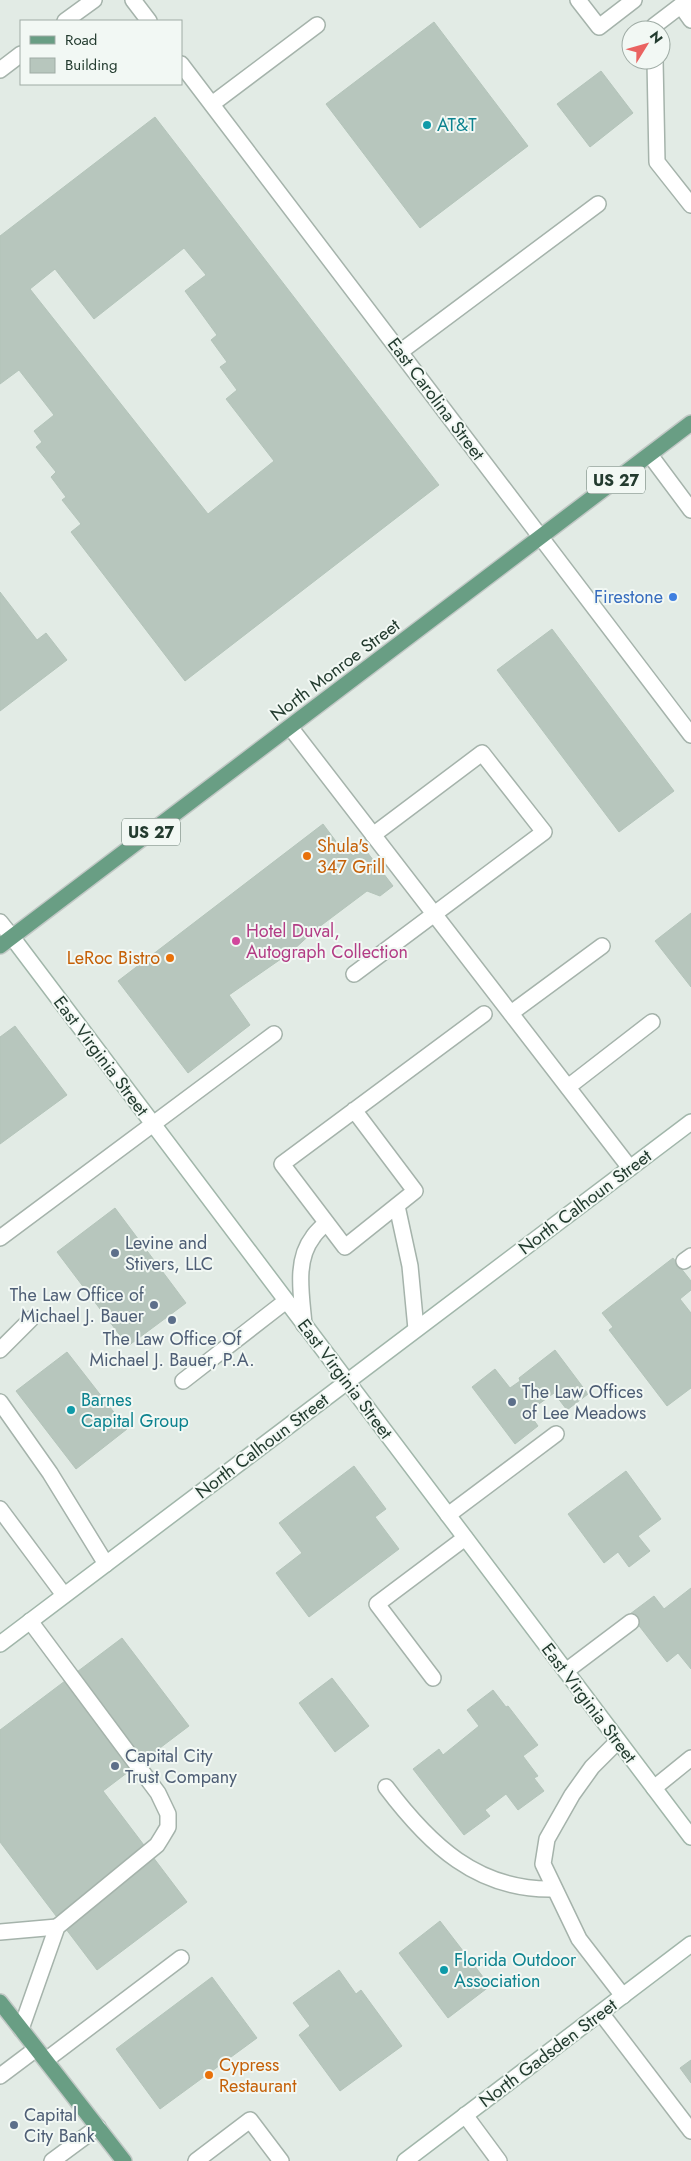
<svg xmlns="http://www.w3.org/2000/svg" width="691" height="2161" viewBox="0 0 691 2161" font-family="Jost,sans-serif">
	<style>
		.building { fill: #b7c6bd; stroke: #b4c4ba; fill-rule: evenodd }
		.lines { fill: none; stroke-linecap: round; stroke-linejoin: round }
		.lane-casing { stroke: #a5b3ab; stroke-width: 18 }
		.street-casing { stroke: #a5b3ab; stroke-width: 18 }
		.secondary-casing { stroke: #a1b6aa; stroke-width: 18 }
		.primary-casing { stroke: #c1c8c5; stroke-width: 18 }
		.lane { stroke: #fff; stroke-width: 15 }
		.street { stroke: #fff; stroke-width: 15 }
		.secondary { stroke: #fff; stroke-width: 15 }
		.primary { stroke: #699e84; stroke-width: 15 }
		.culture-dot { fill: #0f9aa8; stroke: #f2f8f4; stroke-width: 2 }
		.shop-dot { fill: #3f7fe0; stroke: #f2f8f4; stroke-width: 2 }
		.food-dot { fill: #e8710a; stroke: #f2f8f4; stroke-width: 2 }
		.hotel-dot { fill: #d1479c; stroke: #f2f8f4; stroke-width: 2 }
		.service-dot { fill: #5c6f8a; stroke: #f2f8f4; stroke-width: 2 }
		.labels { text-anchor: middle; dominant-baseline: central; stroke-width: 4; stroke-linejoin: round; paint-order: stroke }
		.shield { fill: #f2f8f4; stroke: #61746a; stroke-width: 1 }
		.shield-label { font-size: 16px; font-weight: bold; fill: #233b2f }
		.culture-label { font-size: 18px; fill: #0d838f; stroke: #f2f8f4; text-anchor: start }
		.street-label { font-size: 18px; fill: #233b2f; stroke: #f2f8f4 }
		.shop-label { font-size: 18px; fill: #366cbe; stroke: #f2f8f4; text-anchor: end }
		.food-label { font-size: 18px; fill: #c56008; stroke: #f2f8f4; text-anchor: start }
		.hotel-label { font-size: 18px; fill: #b23c85; stroke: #f2f8f4; text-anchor: start }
		.service-label { font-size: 18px; fill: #4e5e75; stroke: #f2f8f4; text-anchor: start }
	</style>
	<rect width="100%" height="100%" fill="#e2ebe5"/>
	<g class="building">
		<polygon points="434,22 528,146 420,228 326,104"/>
		<polygon points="601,71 633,113 590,147 557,104"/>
		<path d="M155,117L439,485L185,681L71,532L81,524L62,500L66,497L51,477L56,472L36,447L42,442L34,431L54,415L19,370L0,384V236ZM184,248L206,275L185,291L217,335L211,340L227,362L220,367L237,390L226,399L274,461L208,514L30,289L55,269L94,319Z"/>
		<polygon points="0,592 37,640 46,633 67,660 0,711"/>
		<polygon points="552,629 674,791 619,832 497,670"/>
		<polygon points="323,824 338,844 341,841 353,856 364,848 393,886 380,896 367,891 315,930 291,952 229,995 250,1025 188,1073 118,981"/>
		<polygon points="691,913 691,987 655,941"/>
		<polygon points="15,1026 67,1095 0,1144 0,1037"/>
		<polygon points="115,1208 186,1303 128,1346 57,1252"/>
		<polygon points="673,1258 691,1281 691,1290 680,1299 691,1313 691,1388 667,1406 609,1330 613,1327 602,1313"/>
		<polygon points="555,1350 588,1394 567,1410 554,1393 528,1412 538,1426 515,1444 472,1387 495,1369 510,1388 520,1381 519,1378"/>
		<polygon points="67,1352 127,1429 76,1469 16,1391"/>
		<polygon points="354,1466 386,1509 375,1517 399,1549 309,1617 276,1573 302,1553 279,1523"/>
		<polygon points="626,1471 661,1519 638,1536 650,1551 629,1567 618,1552 604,1563 568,1514"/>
		<polygon points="691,1588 691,1669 678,1653 667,1662 630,1614 654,1596 664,1609"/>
		<polygon points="122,1638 189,1726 103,1791 187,1902 97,1970 0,1842 0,1730"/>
		<polygon points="332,1678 369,1726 335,1752 299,1703"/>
		<polygon points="493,1690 506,1707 508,1706 538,1745 523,1756 538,1776 534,1778 544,1791 518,1810 506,1794 485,1810 490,1816 464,1835 413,1769 439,1749 443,1755 479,1726 467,1710"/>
		<polygon points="440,1921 490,1986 448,2018 399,1953"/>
		<polygon points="339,1970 356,1994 361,1990 402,2046 340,2091 299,2035 310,2026 293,2003"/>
		<polygon points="212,1977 257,2038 160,2109 116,2049"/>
		<polygon points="691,2060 691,2083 680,2068"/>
	</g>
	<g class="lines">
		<defs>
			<g id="lane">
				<polyline points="578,0 599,27 634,0"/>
				<polyline points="681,6 691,20"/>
				<polyline points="654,30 654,26 688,0"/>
				<polyline points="655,60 657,162 691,205"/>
				<polyline points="212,104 317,25"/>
				<polyline points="400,352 598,204"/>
				<polyline points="650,455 691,510"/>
				<polyline points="290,727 630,1168"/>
				<polyline points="354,974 544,832 482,753 373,835"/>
				<polyline points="511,1013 602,946"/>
				<polyline points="568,1087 652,1022"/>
				<polyline points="354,1110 415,1191 345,1247 282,1164 484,1014"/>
				<polyline points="397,1206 410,1266 416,1329"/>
				<polyline points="0,1238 274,1034"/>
				<polyline points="684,1261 691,1256"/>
				<path d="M304,1325C302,1297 294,1261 313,1237C316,1232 322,1227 326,1223"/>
				<polyline points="0,1350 31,1319"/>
				<polyline points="183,1381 286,1301"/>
				<polyline points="0,1402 50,1473 106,1564"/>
				<polyline points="0,1509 64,1595"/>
				<polyline points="448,1515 556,1434"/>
				<polyline points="566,1671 631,1622"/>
				<polyline points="433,1678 377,1604 465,1538"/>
				<polyline points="618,1741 592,1767 572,1795 547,1839 543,1864 579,1939 623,1996"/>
				<path d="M386,1787C429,1844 477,1891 554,1889"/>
				<polyline points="654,1788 691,1758"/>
				<polyline points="0,1932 57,1927"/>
				<polyline points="601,2013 691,2131"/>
				<polyline points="21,2029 57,1927 157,1845 162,1837 168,1827 168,1814 158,1793 30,1621"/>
				<polyline points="46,2060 181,1958"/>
				<polyline points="0,2076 36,2049"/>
				<polyline points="465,2115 499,2161"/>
				<polyline points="52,2161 98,2127"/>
				<polyline points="196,2161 250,2120 281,2161"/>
			</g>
			<g id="street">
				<polyline points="133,0 149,21"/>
				<polyline points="65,21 94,0"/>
				<polyline points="181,64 691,735"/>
				<polyline points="0,70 21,54"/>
				<polyline points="0,922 12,937"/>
			</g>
			<g id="secondary">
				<polyline points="12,937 691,1837"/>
				<polyline points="0,1644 691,1122"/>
				<polyline points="405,2161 691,1944"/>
			</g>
			<g id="primary">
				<polyline points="0,946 691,423"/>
				<polyline points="0,2002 124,2161"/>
			</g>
		</defs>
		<use href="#lane" class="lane-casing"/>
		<use href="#street" class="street-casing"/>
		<use href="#secondary" class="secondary-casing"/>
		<use href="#primary" class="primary-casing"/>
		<use href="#lane" class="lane"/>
		<use href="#street" class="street"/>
		<use href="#secondary" class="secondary"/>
		<use href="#primary" class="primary"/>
	</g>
	<g class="culture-dot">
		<circle cx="427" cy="125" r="5"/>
		<circle cx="71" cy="1410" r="5"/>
		<circle cx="444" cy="1970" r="5"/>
	</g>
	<circle class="shop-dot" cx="673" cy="597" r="5"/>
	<g class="food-dot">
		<circle cx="307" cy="856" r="5"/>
		<circle cx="170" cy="958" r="5"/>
		<circle cx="209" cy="2075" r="5"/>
	</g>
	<circle class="hotel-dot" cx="236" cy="941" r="5"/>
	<g class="service-dot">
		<circle cx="115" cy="1253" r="5"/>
		<circle cx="154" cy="1305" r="5"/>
		<circle cx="172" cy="1320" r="5"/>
		<circle cx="512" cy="1402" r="5"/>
		<circle cx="115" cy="1766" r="5"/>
		<circle cx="14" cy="2125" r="5"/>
	</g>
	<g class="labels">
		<g class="shield">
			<rect x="587" y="466.5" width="58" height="27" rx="4"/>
			<rect x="122" y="818.5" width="58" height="27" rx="4"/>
		</g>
		<g class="shield-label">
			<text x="616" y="480">US 27</text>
			<text x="151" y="832">US 27</text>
		</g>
		<g class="culture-label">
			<text x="437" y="125">AT&amp;T</text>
			<text x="81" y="1400">Barnes<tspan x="81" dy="21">Capital Group</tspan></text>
			<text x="454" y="1960">Florida Outdoor<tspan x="454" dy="21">Association</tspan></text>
		</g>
		<g class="street-label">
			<text transform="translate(436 399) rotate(53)">East Carolina Street</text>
			<text transform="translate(335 670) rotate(-37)">North Monroe Street</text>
			<text transform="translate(101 1056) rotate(53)">East Virginia Street</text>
			<text transform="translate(585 1202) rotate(-37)">North Calhoun Street</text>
			<text transform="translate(345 1379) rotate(53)">East Virginia Street</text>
			<text transform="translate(262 1446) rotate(-37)">North Calhoun Street</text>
			<text transform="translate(589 1703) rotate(53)">East Virginia Street</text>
			<text transform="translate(548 2053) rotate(-37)">North Gadsden Street</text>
		</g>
		<g class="shop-label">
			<text x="663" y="597">Firestone</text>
		</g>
		<g class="food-label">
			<text x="317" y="846">Shula's<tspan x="317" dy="21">347 Grill</tspan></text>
			<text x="160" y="958" text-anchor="end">LeRoc Bistro</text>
			<text x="219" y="2065">Cypress<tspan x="219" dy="21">Restaurant</tspan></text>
		</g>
		<g class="hotel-label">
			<text x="246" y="931">Hotel Duval,<tspan x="246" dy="21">Autograph Collection</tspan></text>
		</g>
		<g class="service-label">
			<text x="125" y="1243">Levine and<tspan x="125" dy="21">Stivers, LLC</tspan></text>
			<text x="144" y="1295" text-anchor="end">The Law Office of<tspan x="144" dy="21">Michael J. Bauer</tspan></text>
			<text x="172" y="1339" text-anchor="middle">The Law Office Of<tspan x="172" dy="21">Michael J. Bauer, P.A.</tspan></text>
			<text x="522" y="1392">The Law Offices<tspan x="522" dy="21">of Lee Meadows</tspan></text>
			<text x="125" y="1756">Capital City<tspan x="125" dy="21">Trust Company</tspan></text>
			<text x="24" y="2115">Capital<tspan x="24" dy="21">City Bank</tspan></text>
		</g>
	</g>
	<rect x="20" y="20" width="162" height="65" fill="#f2f8f4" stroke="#9faca5"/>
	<rect x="30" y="36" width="25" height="8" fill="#699e84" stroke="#9faca5"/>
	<text x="65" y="45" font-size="15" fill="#233b2f">Road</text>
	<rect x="30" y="58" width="25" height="15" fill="#b7c6bd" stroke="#9faca5"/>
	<text x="65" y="70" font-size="15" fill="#233b2f">Building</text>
	<g transform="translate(646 45) rotate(53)"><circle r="24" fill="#f2f8f4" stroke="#9faca5"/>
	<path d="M0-4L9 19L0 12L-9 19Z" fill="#ea6361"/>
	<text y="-8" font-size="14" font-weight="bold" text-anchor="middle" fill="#233b2f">N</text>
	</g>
</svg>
